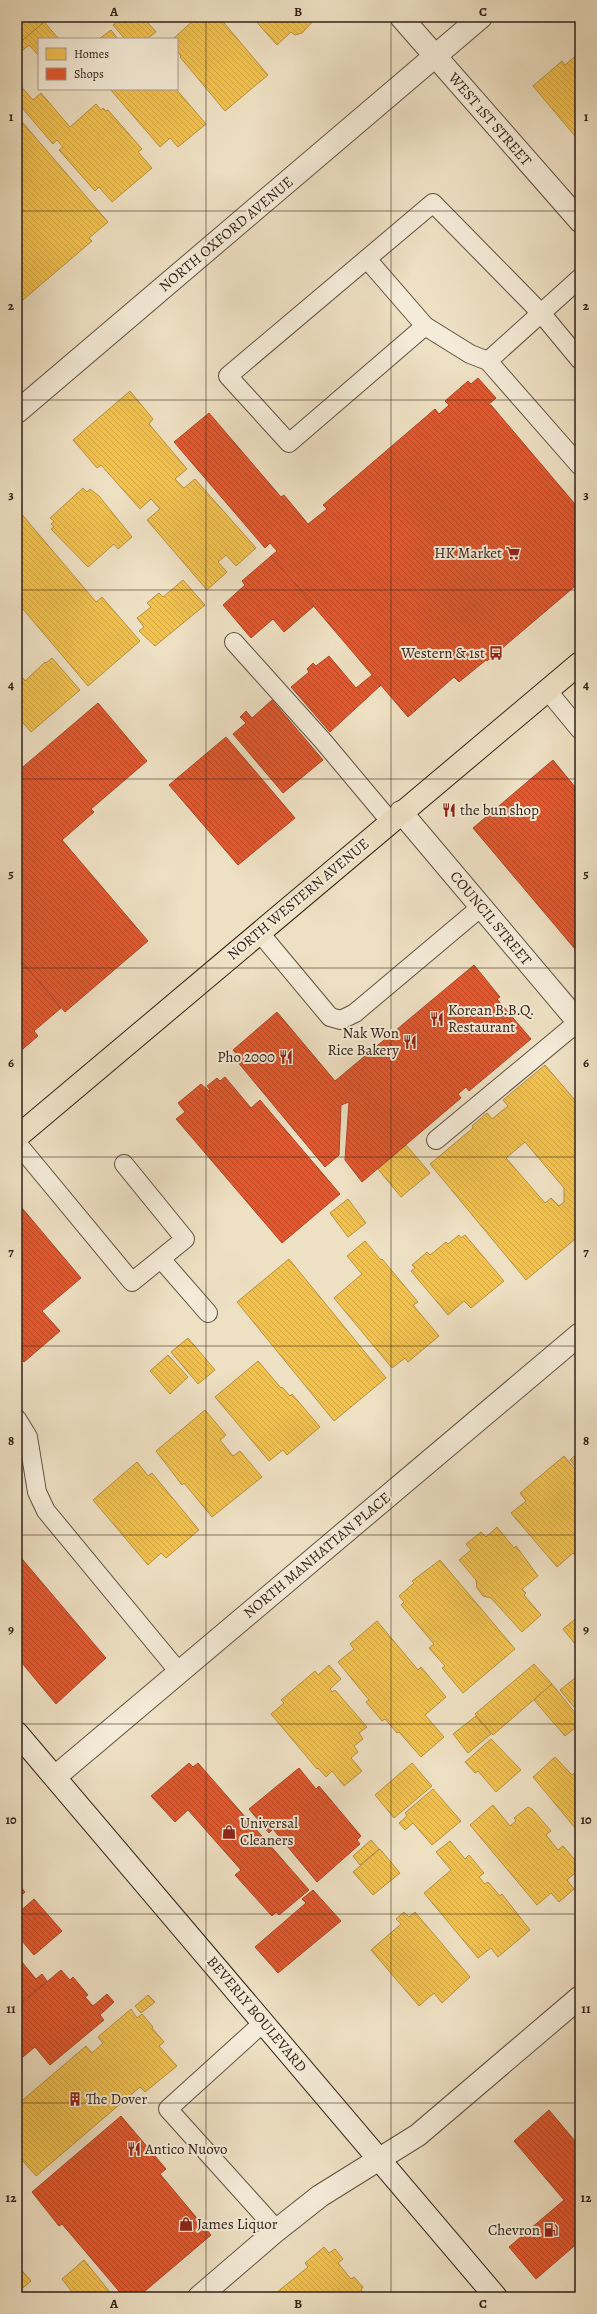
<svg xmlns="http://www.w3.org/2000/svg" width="597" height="2314" viewBox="0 0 597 2314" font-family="Alegreya,serif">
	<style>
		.homes { fill: url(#homes-back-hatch); stroke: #b8913e; fill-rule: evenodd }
		.shops { fill: url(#shops-back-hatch); stroke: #ae4627 }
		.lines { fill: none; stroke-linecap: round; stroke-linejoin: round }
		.lane-casing { stroke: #605043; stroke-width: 20 }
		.street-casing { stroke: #605043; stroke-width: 24 }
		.secondary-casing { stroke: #302018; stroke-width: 24 }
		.primary-casing { stroke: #302018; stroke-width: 24 }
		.lane { stroke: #f4ebd8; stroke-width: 18 }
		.street { stroke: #f4ebd8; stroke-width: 22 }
		.secondary { stroke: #f4ebd8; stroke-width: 22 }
		.primary { stroke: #eee0c3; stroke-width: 22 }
		.grid { fill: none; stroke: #302018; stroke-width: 1; stroke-opacity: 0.55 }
		.labels { text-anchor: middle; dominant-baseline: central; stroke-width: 4; stroke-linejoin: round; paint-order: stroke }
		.street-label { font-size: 15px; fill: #302018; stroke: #f4ebd8 }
		.poi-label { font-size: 15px; fill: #302018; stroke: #f4ebd8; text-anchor: start }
		.neatline { fill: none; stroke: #302018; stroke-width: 1.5 }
		.grid-label { font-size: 13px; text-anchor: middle; font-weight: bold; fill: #302018 }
	</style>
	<defs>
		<pattern id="homes-back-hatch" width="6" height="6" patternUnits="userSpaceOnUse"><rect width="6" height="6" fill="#f2c14e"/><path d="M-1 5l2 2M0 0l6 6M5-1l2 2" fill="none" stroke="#d0a643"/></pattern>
		<pattern id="shops-back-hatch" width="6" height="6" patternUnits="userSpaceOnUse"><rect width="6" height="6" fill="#e4572e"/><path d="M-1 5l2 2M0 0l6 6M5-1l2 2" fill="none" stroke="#b94826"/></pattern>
	</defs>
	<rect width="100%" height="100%" fill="#eee0c3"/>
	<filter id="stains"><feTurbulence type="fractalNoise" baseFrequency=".005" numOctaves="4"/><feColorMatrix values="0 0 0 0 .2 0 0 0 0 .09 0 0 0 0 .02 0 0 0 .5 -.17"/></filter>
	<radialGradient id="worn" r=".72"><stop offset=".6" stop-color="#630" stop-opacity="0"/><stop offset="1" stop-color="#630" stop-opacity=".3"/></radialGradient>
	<g class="homes">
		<polygon points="17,17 46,17 43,20 44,22 19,44 17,41"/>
		<polygon points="122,17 143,17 156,32 147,39 125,39 113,25"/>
		<polygon points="197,17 219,17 268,75 225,111 180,57 181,56 177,51 177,39 173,39"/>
		<polygon points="252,17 317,17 302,33 295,35 291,32 277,45"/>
		<polygon points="44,22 59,39 39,39 39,56 29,45 17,55 17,45"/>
		<polygon points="111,30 118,39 99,39"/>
		<polygon points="579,53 580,54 580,142 533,86 562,61 565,65"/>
		<polygon points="17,82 33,100 41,93 70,127 96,104 101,110 103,108 106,111 108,110 142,149 138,152 152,168 112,202 99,187 95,191 59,150 63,147 57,140 53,144 17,102"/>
		<polygon points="110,89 176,89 206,124 178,147 170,138 160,147"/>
		<polygon points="17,116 108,222 89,238 92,241 17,305"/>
		<polygon points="130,391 153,419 149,424 187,469 175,479 184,488 195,479 256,548 236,566 226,555 218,562 227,572 207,590 147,520 160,509 151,499 140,509 101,465 97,468 73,440"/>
		<polygon points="83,488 87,492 90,489 99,496 132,537 118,549 114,544 88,567 51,529 54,527 51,524 54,521 50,518"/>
		<polygon points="19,511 96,602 102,597 140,641 88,686 17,602 17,513"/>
		<polygon points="183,580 205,605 155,646 139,631 144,627 137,618 151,607 147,603 159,593 163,597"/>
		<polygon points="52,658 80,690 31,732 17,716 17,683 23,678 25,681 45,662 46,663"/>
		<path d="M545,1065L580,1106V1193L577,1194L580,1197V1235L526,1280L430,1164L473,1128L472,1126L487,1113L492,1119L508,1106L503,1100ZM525,1142L564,1188V1202L559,1206L551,1198L545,1203L506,1158Z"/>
		<polygon points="406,1145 430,1173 401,1197 378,1169"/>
		<polygon points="348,1199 366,1223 348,1237 330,1213"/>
		<polygon points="459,1235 461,1238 465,1235 504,1281 471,1308 464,1301 448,1315 411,1271 415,1268 412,1265 427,1252 430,1255 446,1242 448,1244"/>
		<polygon points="365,1241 381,1260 382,1259 418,1302 413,1305 439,1336 408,1362 405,1358 392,1368 334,1298 362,1274 347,1256"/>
		<polygon points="289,1259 386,1378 334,1421 237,1302"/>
		<polygon points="188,1338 215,1370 198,1384 171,1352"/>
		<polygon points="168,1355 188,1377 170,1394 150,1371"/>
		<polygon points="258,1361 281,1388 282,1387 290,1396 292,1394 320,1427 287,1455 283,1450 269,1461 215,1397"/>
		<polygon points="205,1410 226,1435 220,1440 233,1456 240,1451 262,1477 212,1517 184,1483 182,1485 156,1451"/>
		<polygon points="580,1451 580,1472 570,1460"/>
		<polygon points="564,1456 580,1475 573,1483 580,1491 580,1558 579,1559 573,1553 557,1567 511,1513 526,1501 520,1493"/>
		<polygon points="137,1462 148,1476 152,1473 199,1530 166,1558 161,1553 148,1565 93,1500"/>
		<polygon points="497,1527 514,1548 516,1546 538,1576 522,1589 526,1593 524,1595 541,1615 522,1632 491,1598 483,1596 477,1588 476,1580 459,1560 471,1550 466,1544 481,1532 486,1537"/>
		<polygon points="440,1560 515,1649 463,1693 442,1668 445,1666 429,1648 434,1644 401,1605 404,1602 399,1596 414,1583 412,1581"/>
		<polygon points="580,1615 580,1650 563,1629"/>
		<polygon points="377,1621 418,1670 421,1667 446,1697 425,1715 444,1737 421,1757 399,1732 397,1733 385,1719 382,1721 366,1702 369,1700 338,1662 354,1649 350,1644"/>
		<polygon points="534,1664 552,1684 493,1735 475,1714"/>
		<polygon points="329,1665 341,1679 330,1689 332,1692 335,1690 367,1727 359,1733 363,1739 354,1746 358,1752 351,1758 362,1771 344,1786 332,1771 326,1777 318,1768 317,1769 271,1714 284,1703 281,1700 315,1671 318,1675"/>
		<polygon points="580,1674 580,1702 574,1707 560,1690"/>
		<polygon points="552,1684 580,1719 580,1724 565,1736 534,1700"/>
		<polygon points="476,1716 491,1734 468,1753 453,1734"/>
		<polygon points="491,1739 521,1770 496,1792 478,1771 475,1773 465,1762"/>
		<polygon points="555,1757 572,1775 580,1768 580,1834 533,1777"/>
		<polygon points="412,1763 432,1786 394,1818 375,1795"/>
		<polygon points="433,1789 461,1821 432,1845 413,1823 405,1830 399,1823 407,1816 405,1813"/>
		<polygon points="493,1805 510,1826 516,1821 514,1818 528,1807 532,1809 551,1831 546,1835 558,1850 563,1846 580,1866 580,1869 567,1880 574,1889 559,1902 551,1893 537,1905 470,1825"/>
		<polygon points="371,1840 379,1849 360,1865 353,1856"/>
		<polygon points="450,1841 465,1859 469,1855 484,1873 479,1877 485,1884 488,1882 500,1896 502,1894 530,1930 498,1957 491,1948 478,1958 424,1893 451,1870 436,1852"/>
		<polygon points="380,1849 400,1873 373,1895 353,1872"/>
		<polygon points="404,1912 409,1917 415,1912 470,1977 442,2003 434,1993 419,2006 371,1950 401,1924 396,1919"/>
		<polygon points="148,1995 155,2002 141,2013 135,2006"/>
		<polygon points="131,2009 137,2018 142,2014 153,2027 152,2028 164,2042 159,2046 177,2066 145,2092 140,2087 36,2176 17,2154 17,2105 86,2046 92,2053 103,2043 98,2037"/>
		<polygon points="324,2247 329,2253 335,2249 343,2259 338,2263 351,2279 354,2277 363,2287 361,2290 364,2294 360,2297 267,2297 274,2291 276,2293 308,2267 305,2263"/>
		<polygon points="84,2260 114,2297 76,2297 62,2279"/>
		<polygon points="17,2265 31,2281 17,2293"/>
	</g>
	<g class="shops">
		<polygon points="478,378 496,398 488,405 491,405 580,510 580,582 487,661 486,660 459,682 454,677 408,717 271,556 277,551 270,543 265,548 174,442 209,413 281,497 284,495 308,524 327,509 323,505 435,409 439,414 449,405 445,401 468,381 471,384"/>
		<polygon points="271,556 314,606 284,632 273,619 251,638 223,605 245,585 242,581"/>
		<polygon points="329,656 356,688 372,675 381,685 330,732 291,687 309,672 307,669 313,663 316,666"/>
		<polygon points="272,700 323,760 283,793 233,734 246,723 240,717 246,711 252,718"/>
		<polygon points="98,703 147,761 91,809 94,812 62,840 148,941 65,1012 17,956 17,772"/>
		<polygon points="226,737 295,818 238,865 169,785"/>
		<polygon points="553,760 580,793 580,955 473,828"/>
		<polygon points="17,956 61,1008 34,1031 38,1036 17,1054"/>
		<polygon points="474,965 500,997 497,999 531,1039 469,1091 466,1087 458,1094 461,1098 362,1182 345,1160 349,1102 341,1105 339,1155 325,1167 236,1060 239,1057 233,1050 277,1012 335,1081"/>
		<polygon points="225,1077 251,1108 260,1100 340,1194 282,1243 176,1119 185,1112 178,1103 201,1084 209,1091 210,1090 207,1086 217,1078 220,1081"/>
		<polygon points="22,1208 81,1278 42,1311 60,1331 24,1362 17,1353 17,1209 19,1211"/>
		<polygon points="17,1553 106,1658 56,1704 17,1657"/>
		<polygon points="189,1763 193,1767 198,1763 309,1890 279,1915 276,1912 272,1916 235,1875 241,1870 188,1810 175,1822 151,1796"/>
		<polygon points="299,1768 316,1789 319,1786 361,1836 357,1840 360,1844 317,1882 273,1829 269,1833 249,1809"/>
		<polygon points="17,1883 25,1892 17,1899"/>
		<polygon points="313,1890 341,1921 278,1973 255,1947 306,1903 302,1899"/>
		<polygon points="34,1899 62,1931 34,1955 17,1935 17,1914"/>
		<polygon points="17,1956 36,1979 42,1974 47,1981 17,2006"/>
		<polygon points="61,1970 70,1980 73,1977 88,1995 85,1997 93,2006 107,1994 114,2002 100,2015 104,2020 50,2065 35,2047 18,2061 17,2007"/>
		<polygon points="549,2110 580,2147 580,2241 536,2279 509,2247 564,2200 514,2141"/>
		<polygon points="121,2116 166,2169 160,2174 211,2235 138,2297 124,2297 62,2224 59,2226 32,2192"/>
	</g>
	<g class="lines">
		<defs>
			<g id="lane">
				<polyline points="367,259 425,326 470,354 488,361 580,466"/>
				<polyline points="425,326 289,443 228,376 433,203 541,313 580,360"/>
				<polyline points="488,361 580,278"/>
				<polyline points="234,642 323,741 390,821"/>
				<polyline points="547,690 580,730"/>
				<polyline points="259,932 330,1017 341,1020 355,1013 481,907"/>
				<polyline points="436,1140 578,1022"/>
				<polyline points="17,1143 132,1282 185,1239 124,1164"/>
				<polyline points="161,1259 208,1313"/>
				<polyline points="17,1419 28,1437 37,1492 46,1511 179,1672"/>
				<polyline points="264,2022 168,2109 277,2230"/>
			</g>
			<g id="street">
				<polyline points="401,17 580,221"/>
				<polyline points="17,412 481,17"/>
				<polyline points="401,812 580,1024"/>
				<polyline points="55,1777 580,1334"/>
				<polyline points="199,2297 277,2230 320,2196 418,2135 580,1997"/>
			</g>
			<polyline id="secondary" points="17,1733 496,2297"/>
			<polyline id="primary" points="17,1137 580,663"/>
		</defs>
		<use href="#lane" class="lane-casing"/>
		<use href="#street" class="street-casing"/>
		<use href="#secondary" class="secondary-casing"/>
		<use href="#primary" class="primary-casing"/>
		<use href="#lane" class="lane"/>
		<use href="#street" class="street"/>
		<use href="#secondary" class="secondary"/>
		<use href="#primary" class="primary"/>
	</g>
	<path class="grid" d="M206,17V2297M391,17V2297M17,211H580M17,400H580M17,590H580M17,779H580M17,968H580M17,1157H580M17,1346H580M17,1535H580M17,1724H580M17,1914H580M17,2103H580"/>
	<defs>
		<symbol id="supermarket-bare" viewBox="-9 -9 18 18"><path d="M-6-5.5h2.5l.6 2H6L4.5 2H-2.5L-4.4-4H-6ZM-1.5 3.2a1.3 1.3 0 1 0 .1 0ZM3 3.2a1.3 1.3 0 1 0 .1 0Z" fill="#8f2418" stroke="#f4ebd8" stroke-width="2.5" paint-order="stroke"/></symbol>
		<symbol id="bus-bare" viewBox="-9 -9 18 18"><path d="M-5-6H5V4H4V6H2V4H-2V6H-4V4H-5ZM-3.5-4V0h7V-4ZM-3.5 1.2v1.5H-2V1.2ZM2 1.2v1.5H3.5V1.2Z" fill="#8f2418" stroke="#f4ebd8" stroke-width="2.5" paint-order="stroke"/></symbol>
		<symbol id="restaurant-bare" viewBox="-9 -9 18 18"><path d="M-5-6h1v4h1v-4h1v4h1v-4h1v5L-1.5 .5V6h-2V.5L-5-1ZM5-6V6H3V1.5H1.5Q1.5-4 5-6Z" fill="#8f2418" stroke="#f4ebd8" stroke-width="2.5" paint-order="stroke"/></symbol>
		<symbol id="shop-bare" viewBox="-9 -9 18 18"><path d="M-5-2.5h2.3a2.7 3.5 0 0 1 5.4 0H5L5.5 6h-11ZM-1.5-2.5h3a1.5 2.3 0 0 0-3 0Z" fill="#8f2418" stroke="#f4ebd8" stroke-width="2.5" paint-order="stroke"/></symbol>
		<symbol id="building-bare" viewBox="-9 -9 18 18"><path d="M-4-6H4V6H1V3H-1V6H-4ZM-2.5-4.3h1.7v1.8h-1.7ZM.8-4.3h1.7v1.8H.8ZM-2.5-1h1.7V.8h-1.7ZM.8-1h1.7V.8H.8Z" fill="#8f2418" stroke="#f4ebd8" stroke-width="2.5" paint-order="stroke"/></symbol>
		<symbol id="fuel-bare" viewBox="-9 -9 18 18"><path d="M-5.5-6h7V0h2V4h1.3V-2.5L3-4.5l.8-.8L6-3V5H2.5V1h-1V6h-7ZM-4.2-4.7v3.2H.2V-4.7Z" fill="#8f2418" stroke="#f4ebd8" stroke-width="2.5" paint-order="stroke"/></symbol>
	</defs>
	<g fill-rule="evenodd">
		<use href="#supermarket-bare" x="503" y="543" width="20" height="20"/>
		<use href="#bus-bare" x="486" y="643" width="20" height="20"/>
		<use href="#restaurant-bare" x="439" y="800" width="20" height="20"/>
		<use href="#restaurant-bare" x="427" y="1009" width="20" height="20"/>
		<use href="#restaurant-bare" x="400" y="1032" width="20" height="20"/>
		<use href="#restaurant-bare" x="276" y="1047" width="20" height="20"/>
		<use href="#shop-bare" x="219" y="1822" width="20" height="20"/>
		<use href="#building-bare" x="65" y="2089" width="20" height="20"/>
		<use href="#restaurant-bare" x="124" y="2139" width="20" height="20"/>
		<use href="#shop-bare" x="176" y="2214" width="20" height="20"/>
		<use href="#fuel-bare" x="541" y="2220" width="20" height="20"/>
	</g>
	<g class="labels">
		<g class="street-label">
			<text transform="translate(490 119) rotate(49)">WEST 1ST STREET</text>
			<text transform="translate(226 234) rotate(-40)">NORTH OXFORD AVENUE</text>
			<text transform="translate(298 899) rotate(-40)">NORTH WESTERN AVENUE</text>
			<text transform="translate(491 918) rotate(50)">COUNCIL STREET</text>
			<text transform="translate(317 1555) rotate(-40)">NORTH MANHATTAN PLACE</text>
			<text transform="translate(257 2014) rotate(50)">BEVERLY BOULEVARD</text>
		</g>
		<g class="poi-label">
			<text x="502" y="553" text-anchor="end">HK Market</text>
			<text x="485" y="653" text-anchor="end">Western &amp; 1st</text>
			<text x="460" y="810">the bun shop</text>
			<text x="448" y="1010">Korean B.B.Q.<tspan x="448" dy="17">Restaurant</tspan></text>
			<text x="399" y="1033" text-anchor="end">Nak Won<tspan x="399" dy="17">Rice Bakery</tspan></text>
			<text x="275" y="1057" text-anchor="end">Pho 2000</text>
			<text x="240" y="1823">Universal<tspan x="240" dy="17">Cleaners</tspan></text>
			<text x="86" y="2099">The Dover</text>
			<text x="145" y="2149">Antico Nuovo</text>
			<text x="197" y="2224">James Liquor</text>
			<text x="540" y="2230" text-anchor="end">Chevron</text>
		</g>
	</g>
	<rect width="597" height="2314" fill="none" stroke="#eee0c3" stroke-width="44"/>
	<rect x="38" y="38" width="140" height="52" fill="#f4ebd8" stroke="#a69a8b"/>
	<rect x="46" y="48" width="20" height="12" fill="#f2c14e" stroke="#a69a8b"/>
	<text x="74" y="58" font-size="12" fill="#302018">Homes</text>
	<rect x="46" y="68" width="20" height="12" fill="#e4572e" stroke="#a69a8b"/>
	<text x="74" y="78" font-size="12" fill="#302018">Shops</text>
	<rect x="22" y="22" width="553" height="2270" class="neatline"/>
	<g class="grid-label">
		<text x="114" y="16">A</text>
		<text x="298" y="16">B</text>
		<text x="483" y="16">C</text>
		<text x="11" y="121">1</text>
		<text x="586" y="121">1</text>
		<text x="11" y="310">2</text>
		<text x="586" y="310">2</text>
		<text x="11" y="499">3</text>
		<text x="586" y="499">3</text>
		<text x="11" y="689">4</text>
		<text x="586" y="689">4</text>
		<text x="11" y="878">5</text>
		<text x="586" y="878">5</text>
		<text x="11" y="1067">6</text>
		<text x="586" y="1067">6</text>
		<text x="11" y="1256">7</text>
		<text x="586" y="1256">7</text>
		<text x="11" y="1445">8</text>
		<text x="586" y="1445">8</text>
		<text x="11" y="1634">9</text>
		<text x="586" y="1634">9</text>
		<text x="11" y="1824">10</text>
		<text x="586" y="1824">10</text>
		<text x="11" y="2013">11</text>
		<text x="586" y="2013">11</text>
		<text x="11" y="2202">12</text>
		<text x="586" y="2202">12</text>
		<text x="114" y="2308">A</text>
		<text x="298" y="2308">B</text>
		<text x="483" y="2308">C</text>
	</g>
	<rect width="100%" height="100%" filter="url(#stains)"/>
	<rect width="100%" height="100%" fill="url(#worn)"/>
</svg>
